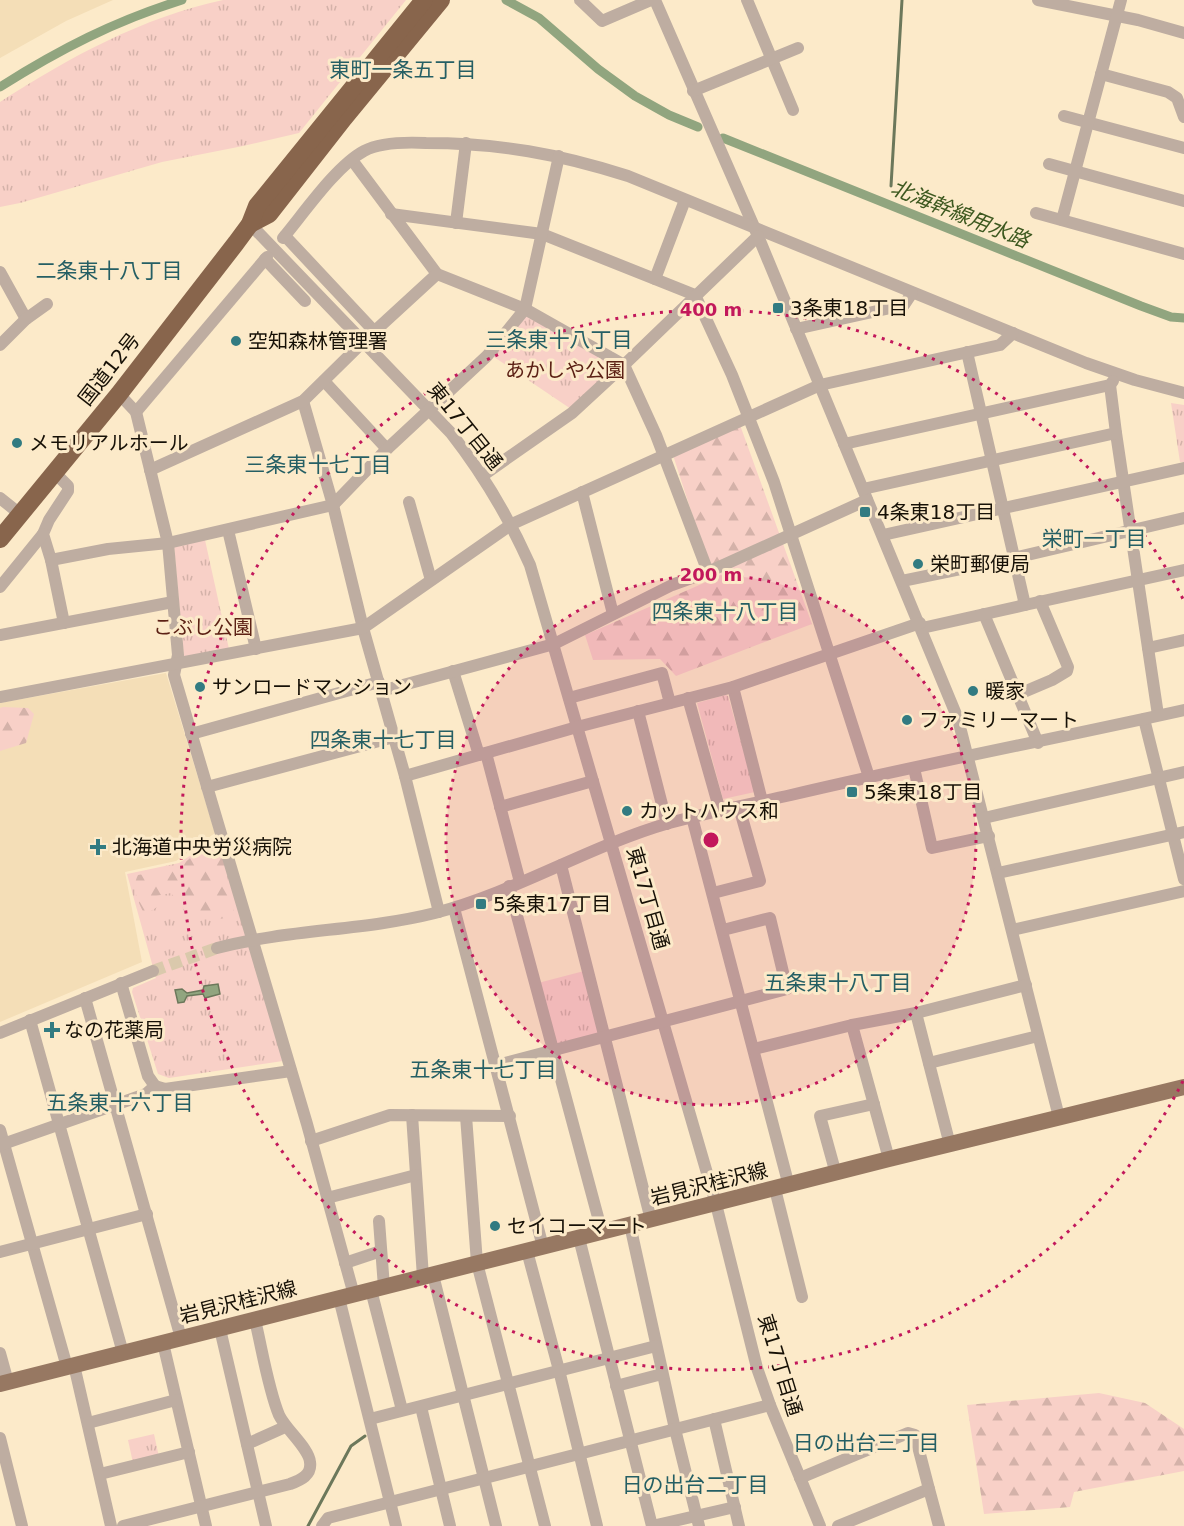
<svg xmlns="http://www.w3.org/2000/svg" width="1184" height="1526" viewBox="0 0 1184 1526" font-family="'DejaVu Sans','Noto Sans JP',sans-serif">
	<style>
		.built { fill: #f4deb7 }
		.grass { fill: url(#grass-tufts) }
		.forest { fill: url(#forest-firs) }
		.water { fill: #91a57f; stroke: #6c785b; stroke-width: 1.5 }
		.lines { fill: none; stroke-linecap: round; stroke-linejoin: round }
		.stream { stroke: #6c785b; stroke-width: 3 }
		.canal { stroke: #91a57f; stroke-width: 9 }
		.minor-tunnel { stroke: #dac9ac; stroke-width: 12; stroke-dasharray: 12 6; stroke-linecap: butt }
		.minor { stroke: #beada1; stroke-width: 12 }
		.major { stroke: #977862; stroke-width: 16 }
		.highway { stroke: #88654c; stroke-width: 18 }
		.ring { fill: none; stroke: #c2185b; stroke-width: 3; stroke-dasharray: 3 6 }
		.poi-dot { fill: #327b81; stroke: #fceac9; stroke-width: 2 }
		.labels { text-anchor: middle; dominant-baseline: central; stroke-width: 6; stroke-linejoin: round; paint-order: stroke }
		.poi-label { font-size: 20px; fill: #161006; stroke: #fceac9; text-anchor: start }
		.street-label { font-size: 20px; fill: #161006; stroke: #fceac9 }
		.park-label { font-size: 20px; fill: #5c2115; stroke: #fceac9 }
		.neighbourhood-label { font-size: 21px; fill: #255f64; stroke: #fceac9 }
		.water-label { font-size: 21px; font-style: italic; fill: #3d581f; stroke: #fceac9 }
		.centre { fill: #c2185b; stroke: #fceac9; stroke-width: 3 }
		.ring-label { font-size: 18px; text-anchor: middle; font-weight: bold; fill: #c2185b; stroke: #fceac9; stroke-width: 6; stroke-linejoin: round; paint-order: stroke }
	</style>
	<defs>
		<pattern id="grass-tufts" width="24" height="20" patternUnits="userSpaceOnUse" patternTransform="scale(1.5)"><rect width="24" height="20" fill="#f8d0c7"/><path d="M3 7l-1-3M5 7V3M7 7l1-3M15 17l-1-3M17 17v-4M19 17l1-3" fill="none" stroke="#d4b2a9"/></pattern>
		<pattern id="forest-firs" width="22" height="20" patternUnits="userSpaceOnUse" patternTransform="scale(1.5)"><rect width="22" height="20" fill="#f8d0c7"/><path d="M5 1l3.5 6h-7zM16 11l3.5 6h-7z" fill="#d4b2a9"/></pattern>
	</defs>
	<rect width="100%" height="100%" fill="#fceac9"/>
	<g class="built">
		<polygon points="0,0 113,0 66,21 0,58"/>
		<polygon points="166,673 215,833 176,861 125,872 142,962 0,1022 0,703"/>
	</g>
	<g class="grass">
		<path d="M223,0H406L299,133L243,146L162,162L20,203L0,207V102C68,58 143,17 223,0Z"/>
		<polygon points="526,313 618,366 571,409 491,355"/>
		<polygon points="1171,403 1184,405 1184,462 1180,462"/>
		<polygon points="205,540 229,649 184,658 174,546"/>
		<polygon points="725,695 728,696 755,792 723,799 697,703"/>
		<polygon points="217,838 283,1061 169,1078 158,1074 132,992 133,988 156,978 127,874 179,863"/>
		<polygon points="584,971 600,1034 555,1046 538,983"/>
		<polygon points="154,1434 159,1457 133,1463 128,1440"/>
	</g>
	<g class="forest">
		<polygon points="740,425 812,624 676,676 660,659 593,660 585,635 713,579 672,452"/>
		<polygon points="3,707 28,708 34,714 26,743 0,751 0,708"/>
		<path d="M209,841L221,845L234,912L231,917L219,919L188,915L171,893L156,896L160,905L145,915C138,902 131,888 138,875L179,868Z"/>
		<polygon points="1099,1393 1145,1403 1184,1429 1184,1471 1074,1492 1070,1507 984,1514 967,1405"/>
	</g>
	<polygon class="water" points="218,984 220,994 205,998 203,994 187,996 184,1002 178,1003 175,990 182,989 187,993 203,990 204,986"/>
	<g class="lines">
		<g class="stream">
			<polyline points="891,186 902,0"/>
			<polyline points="308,1526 351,1446 365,1436"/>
		</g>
		<g class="canal">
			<polyline points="506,0 539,18 598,69 635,96 669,115 698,127"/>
			<path d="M0,87C60,49 115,21 182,0"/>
			<polyline points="723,138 1141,306 1171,317 1184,318"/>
		</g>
		<polyline class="minor-tunnel" points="153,971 217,948"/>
		<g class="minor">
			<polyline points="580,0 602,21 651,0"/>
			<polyline points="655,0 758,236 958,719 1059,1117"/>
			<polyline points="747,0 793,110"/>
			<polyline points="1038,0 1138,20 1184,33"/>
			<polyline points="1101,74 1168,92 1177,98 1184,117"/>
			<polyline points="693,91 798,48"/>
			<polyline points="1064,116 1184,148"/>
			<polyline points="352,160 437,274"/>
			<polyline points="1049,164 1184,201"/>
			<polyline points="1036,213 1184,254"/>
			<polyline points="391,214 542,234 695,295 732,375 774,482 869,777"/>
			<polyline points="1062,220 1121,0"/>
			<polyline points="456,223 466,143"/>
			<path d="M250,224L451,433C483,474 509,518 530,565L716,1204L757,1368L770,1405L820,1526"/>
			<polyline points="285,236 374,331"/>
			<path d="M283,238C304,213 336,166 364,151C381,142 406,142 426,143C499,143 559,154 628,176L1086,363L1135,380L1184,393"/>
			<polyline points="265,259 305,301"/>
			<polyline points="0,272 26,319"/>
			<polyline points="655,279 685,200"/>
			<polyline points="796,329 904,305 912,293"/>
			<polyline points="0,345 26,319 47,304"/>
			<polyline points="967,352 1025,605 1184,570"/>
			<polyline points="324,381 387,449"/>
			<polyline points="119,394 136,412 168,543 178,655 174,675 307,1124 354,1295"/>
			<polyline points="303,401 333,505 363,628 405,776 439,912"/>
			<polyline points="136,412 267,257"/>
			<polyline points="1116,433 1158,715"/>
			<polyline points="844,444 1110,385 1113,381"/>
			<polyline points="150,470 303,401 364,341 437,274 525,309 624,365 758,236"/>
			<polyline points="54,472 68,486 68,491 49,520 43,534 51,560 64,623"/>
			<polyline points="482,476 572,413 624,365 656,435 708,572 867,500"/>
			<polyline points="863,489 1116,433 1110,385"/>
			<polyline points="582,492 613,614"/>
			<polyline points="0,498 20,514"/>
			<polyline points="409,502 431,580"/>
			<polyline points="228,530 256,649"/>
			<polyline points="883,535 1184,468"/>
			<polyline points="51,560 108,549 168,543 333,505 387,449 487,356 525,309 559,156"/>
			<polyline points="902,581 1014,558 1184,518"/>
			<polyline points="0,587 43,534"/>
			<polyline points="984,614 1038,743"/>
			<polyline points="922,628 1025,605"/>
			<polyline points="0,635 173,602"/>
			<polyline points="1148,648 1184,640"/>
			<polyline points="453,671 479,755"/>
			<polyline points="733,687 762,801"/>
			<polyline points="381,691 554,644 672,585 708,572"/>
			<polyline points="1019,694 1052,680 1067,671 1068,667 1040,601"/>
			<polyline points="0,697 363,628 512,524 820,385 1000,345 1013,333"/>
			<polyline points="569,698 662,673 670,703"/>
			<polyline points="688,698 720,811"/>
			<polyline points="638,711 667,824"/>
			<polyline points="1144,719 1184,879"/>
			<polyline points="191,734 379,682"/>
			<polyline points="486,753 520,882"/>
			<polyline points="914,768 932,848 989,836"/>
			<polyline points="405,776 577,727 733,687 920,623"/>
			<polyline points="207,787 394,737"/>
			<polyline points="500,807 593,781"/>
			<polyline points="692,817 789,1186"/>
			<polyline points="984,818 1184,772"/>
			<polyline points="561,865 651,1220"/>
			<polyline points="998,873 1184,832"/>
			<polyline points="509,886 602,1232"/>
			<polyline points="713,893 760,881 739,807"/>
			<polyline points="454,908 543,1247"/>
			<polyline points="1012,930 1184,891"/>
			<path d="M217,948C289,929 363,931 435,913C516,892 589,846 669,823C709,812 751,804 791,795C922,764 1053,739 1184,710"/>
			<polyline points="121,983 148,1076 155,1086"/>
			<polyline points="85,998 181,1338"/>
			<polyline points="916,1013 950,1145"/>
			<polyline points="30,1020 123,1353"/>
			<polyline points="852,1025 889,1159"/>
			<polyline points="0,1033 153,971"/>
			<polyline points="754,1049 852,1025 916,1013 1026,985"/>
			<polyline points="929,1063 1038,1036"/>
			<polyline points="497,1065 787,989 770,918 723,930"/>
			<polyline points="412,1115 423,1277"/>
			<polyline points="466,1116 477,1263 545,1526"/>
			<polyline points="0,1130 67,1367"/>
			<polyline points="311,1141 390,1115 510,1116"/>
			<polyline points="0,1145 146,1094 155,1086 165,1089 291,1071"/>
			<polyline points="836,1174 820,1116 874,1104"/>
			<polyline points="775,1189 802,1297"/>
			<polyline points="327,1198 416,1175"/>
			<polyline points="379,1221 384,1287"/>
			<polyline points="630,1225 675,1429 699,1526"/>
			<polyline points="579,1238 652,1526 735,1507"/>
			<polyline points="527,1251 559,1370 597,1526"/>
			<polyline points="0,1252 147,1214"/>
			<polyline points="345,1263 381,1251"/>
			<polyline points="433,1275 496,1526"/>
			<polyline points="371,1290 402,1410"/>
			<polyline points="339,1298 396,1526"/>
			<polyline points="220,1329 266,1526"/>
			<polyline points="163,1343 206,1526"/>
			<polyline points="0,1353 8,1382"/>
			<polyline points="74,1365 111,1526"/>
			<polyline points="616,1386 662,1374"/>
			<polyline points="421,1407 450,1526"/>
			<polyline points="370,1419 656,1346"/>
			<polyline points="714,1419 739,1526"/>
			<polyline points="88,1423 176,1400"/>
			<polyline points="0,1438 22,1526"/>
			<polyline points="247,1444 285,1427"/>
			<polyline points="100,1474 189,1452"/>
			<polyline points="800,1478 908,1433 915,1435 929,1489 838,1526"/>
			<polyline points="929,1489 939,1526"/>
			<path d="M123,1526L290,1484C301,1480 312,1475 310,1462C309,1448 286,1430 279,1415C268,1388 262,1349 255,1320"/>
			<polyline points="322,1526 328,1518 770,1405"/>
		</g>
		<polyline class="major" points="0,1384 889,1159 1184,1087"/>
		<g class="highway">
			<polyline points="250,224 269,214 344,118 441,0"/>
			<polyline points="0,539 119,394 236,243 250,224 257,206 424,0"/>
		</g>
	</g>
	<circle cx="711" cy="840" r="265" fill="#c2185b" fill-opacity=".12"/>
	<g class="ring">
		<circle cx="711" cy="840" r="265"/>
		<path d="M1183 1081A530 530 0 1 1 1183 599"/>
	</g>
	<g class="poi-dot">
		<rect x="772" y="302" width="12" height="12" rx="3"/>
		<circle cx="236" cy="341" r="6"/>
		<circle cx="17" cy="443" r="6"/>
		<rect x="859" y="506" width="12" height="12" rx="3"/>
		<circle cx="918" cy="564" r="6"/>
		<circle cx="200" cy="687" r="6"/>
		<circle cx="973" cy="691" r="6"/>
		<circle cx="907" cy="720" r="6"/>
		<rect x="846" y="786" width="12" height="12" rx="3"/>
		<circle cx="627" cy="811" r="6"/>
		<path d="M95 838h6v6h6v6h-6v6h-6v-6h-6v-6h6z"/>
		<rect x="475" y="898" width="12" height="12" rx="3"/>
		<path d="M49 1021h6v6h6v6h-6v6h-6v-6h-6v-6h6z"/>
		<circle cx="495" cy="1226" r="6"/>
	</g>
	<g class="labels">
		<g class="poi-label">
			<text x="790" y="308">3条東18丁目</text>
			<text x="248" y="341">空知森林管理署</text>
			<text x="29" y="443">メモリアルホール</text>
			<text x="877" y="512">4条東18丁目</text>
			<text x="930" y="564">栄町郵便局</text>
			<text x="212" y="687">サンロードマンション</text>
			<text x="985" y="691">暖家</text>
			<text x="919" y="720">ファミリーマート</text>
			<text x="864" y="792">5条東18丁目</text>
			<text x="639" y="811">カットハウス和</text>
			<text x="112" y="847">北海道中央労災病院</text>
			<text x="493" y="904">5条東17丁目</text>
			<text x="64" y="1030">なの花薬局</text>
			<text x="507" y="1226">セイコーマート</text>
		</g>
		<g class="street-label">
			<text transform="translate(109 369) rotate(-52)">国道12号</text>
			<text transform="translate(465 426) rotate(51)">東17丁目通</text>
			<text transform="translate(648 898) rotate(74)">東17丁目通</text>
			<text transform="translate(709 1184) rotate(-14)">岩見沢桂沢線</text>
			<text transform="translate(238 1302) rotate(-14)">岩見沢桂沢線</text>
			<text transform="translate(780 1365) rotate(73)">東17丁目通</text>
		</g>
		<g class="park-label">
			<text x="565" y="370">あかしや公園</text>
			<text x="203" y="627">こぶし公園</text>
		</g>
		<g class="neighbourhood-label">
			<text x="403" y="70">東町一条五丁目</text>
			<text x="109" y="271">二条東十八丁目</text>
			<text x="559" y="340">三条東十八丁目</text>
			<text x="318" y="465">三条東十七丁目</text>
			<text x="1094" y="539">栄町一丁目</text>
			<text x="725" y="612">四条東十八丁目</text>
			<text x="383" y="740">四条東十七丁目</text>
			<text x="838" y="983">五条東十八丁目</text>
			<text x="483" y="1070">五条東十七丁目</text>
			<text x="120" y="1103">五条東十六丁目</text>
			<text x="866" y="1443">日の出台三丁目</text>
			<text x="695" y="1485">日の出台二丁目</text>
		</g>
		<g class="water-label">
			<text transform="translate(960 214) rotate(22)">北海幹線用水路</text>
		</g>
	</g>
	<circle cx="711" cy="840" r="9" class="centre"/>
	<g class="ring-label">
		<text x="711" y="316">400 m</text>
		<text x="711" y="581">200 m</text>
	</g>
</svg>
